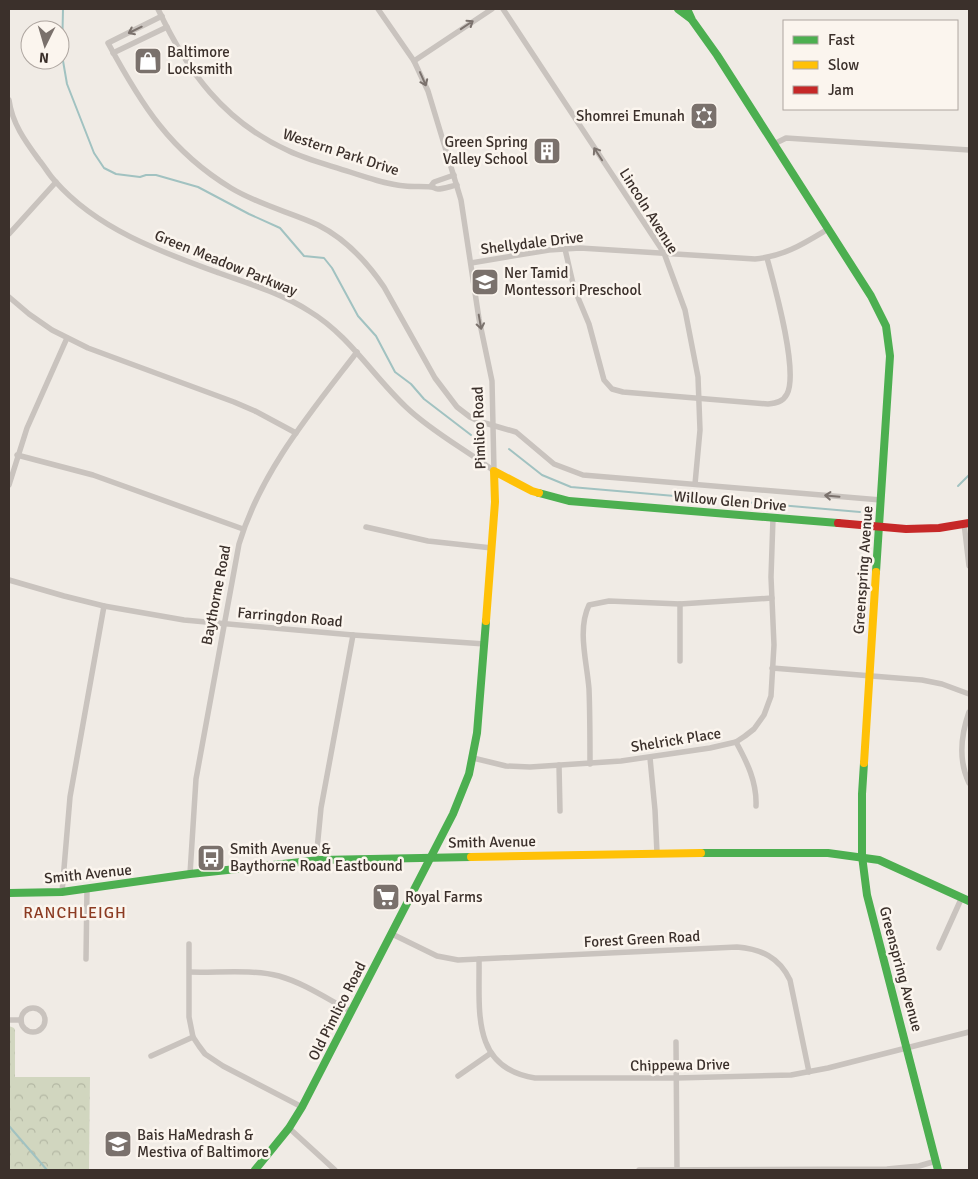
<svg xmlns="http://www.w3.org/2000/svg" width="978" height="1179" viewBox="0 0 978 1179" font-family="Signika,sans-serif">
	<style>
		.forest { fill: url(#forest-crowns) }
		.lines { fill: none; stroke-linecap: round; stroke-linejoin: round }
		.stream { stroke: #a1c2c1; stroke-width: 2 }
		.street { stroke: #c9c3be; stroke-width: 5.5 }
		.fast { stroke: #4caf50; stroke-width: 8 }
		.slow { stroke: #ffc107; stroke-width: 8 }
		.jam { stroke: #c62828; stroke-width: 8 }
		.oneway { stroke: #7b726d }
		.labels { text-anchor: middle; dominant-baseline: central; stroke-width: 5; stroke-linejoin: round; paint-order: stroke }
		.poi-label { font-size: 15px; fill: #3b302b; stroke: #fbf5ee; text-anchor: start }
		.street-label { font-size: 15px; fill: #3b302b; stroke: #fbf5ee }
		.neighbourhood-label { font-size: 16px; letter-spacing: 1px; fill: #8c3b22; stroke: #fbf5ee }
	</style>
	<defs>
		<pattern id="forest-crowns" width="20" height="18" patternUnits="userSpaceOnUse" patternTransform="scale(1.25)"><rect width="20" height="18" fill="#d1d6bf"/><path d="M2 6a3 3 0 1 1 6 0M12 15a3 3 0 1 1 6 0" fill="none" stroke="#b4b8a4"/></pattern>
	</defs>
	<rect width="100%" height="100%" fill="#f0ebe5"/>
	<polygon class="forest" points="9,1026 14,1028 15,1030 15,1077 90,1077 89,1170 9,1170"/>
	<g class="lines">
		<g class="stream">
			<polyline points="63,9 62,55 67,84 94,153 104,168 116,174 140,177 146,175 156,175 198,187 249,214 280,228 304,256 324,258 332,268 358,316 376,336 395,372 411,384 424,399 471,435"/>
			<polyline points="509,449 542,475 571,487 860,512"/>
			<polyline points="958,486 969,475"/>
			<polyline points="9,1126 47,1170"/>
		</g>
		<g class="street">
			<path d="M158,9C187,71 224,122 289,151C308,160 329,165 350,172C368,178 386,184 405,186C413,187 425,186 431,187C435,187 434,189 438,189C444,189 451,186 457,185"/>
			<polyline points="378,9 414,61 428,91 461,200 479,319 492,381 494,471"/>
			<polyline points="503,9 664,253 685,310 698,377 700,430 695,484"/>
			<path d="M162,16L108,43C141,104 170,151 231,188C259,205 290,212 318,225C346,239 367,262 384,287L435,378L457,407L470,417L478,421L516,432L554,464L583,475L881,500"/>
			<polyline points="113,53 167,27"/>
			<polyline points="414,61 492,9"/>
			<path d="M9,100C12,123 25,141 39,160C45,167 49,175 55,181C97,229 161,252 219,273C250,284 281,293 309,311C349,335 372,375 406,407C432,432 465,449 494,471"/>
			<polyline points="774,144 786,138 969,150"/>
			<polyline points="431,186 434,182 454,175"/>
			<polyline points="9,234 56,182"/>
			<path d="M565,249L574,288L589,324L604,380L612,389L623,392L768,404C776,403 783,402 787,394C799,371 774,284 767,258"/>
			<path d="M471,263L549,250L580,248L755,259C785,256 803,244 828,229"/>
			<polyline points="9,297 29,314 52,330 88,348 234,402 255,411 296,433"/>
			<polyline points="17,455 93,475 243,529"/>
			<polyline points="9,485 27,428 67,338"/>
			<polyline points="964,523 969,566"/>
			<polyline points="366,527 428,541 492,548"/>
			<polyline points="9,580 64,596 104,606 184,620 353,635 485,644"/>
			<polyline points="680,661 680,604"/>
			<polyline points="772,668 922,680 942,684 969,694"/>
			<path d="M969,712C961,735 958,760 969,783"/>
			<path d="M736,742C747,762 757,782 756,806"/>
			<polyline points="473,758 506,766 530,767 621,761 710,748 736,742 745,736 754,729 764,715 771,696 774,645 771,577 773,518"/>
			<polyline points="650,758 655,810 657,853"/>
			<path d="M590,764C590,739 590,714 589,689C587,662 577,630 589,605L609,601L680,604L772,598"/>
			<polyline points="559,765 560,811"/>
			<polyline points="316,860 321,808 353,635"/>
			<path d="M190,874L196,779L239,544C261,471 311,412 357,352"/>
			<polyline points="62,892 70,797 104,606"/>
			<path d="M392,934L437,956L458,960L737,947C761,949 779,957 790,980L809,1072"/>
			<polyline points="189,944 189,1017 193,1037 199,1046 205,1054 223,1066 302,1107"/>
			<polyline points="939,948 962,897"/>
			<polyline points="86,959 87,889"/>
			<path d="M479,959C480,1009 470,1068 535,1078H676L791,1075L828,1068L969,1032"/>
			<path d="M190,972C217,973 252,969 279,976C304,983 329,1000 352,1012"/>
			<circle cx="33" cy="1020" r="12"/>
			<polyline points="9,1020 21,1020"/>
			<polyline points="676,1042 677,1170"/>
			<polyline points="151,1056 193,1037"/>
			<polyline points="458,1076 491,1053"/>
			<polyline points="289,1128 335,1170"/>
			<polyline points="639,1170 887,1169 919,1166 936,1161"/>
		</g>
		<g class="fast">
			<polyline points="678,9 690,18"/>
			<polyline points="687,9 692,20 717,55 871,296 886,326 890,356 876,572"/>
			<polyline points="539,493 569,501 838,523"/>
			<polyline points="864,763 862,794 862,856 867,895 938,1170"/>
			<polyline points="701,853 828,853 879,860 969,901"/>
			<polyline points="9,893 62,892 190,874 320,860 471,857"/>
			<polyline points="255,1170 289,1128 302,1107 453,814 469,774 477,733 486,621"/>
		</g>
		<g class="slow">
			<polyline points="486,621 495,502 494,471 532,491 539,493"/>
			<polyline points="864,763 876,572"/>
			<polyline points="471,857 701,853"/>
		</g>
		<polyline class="jam" points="838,523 906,529 939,528 969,523"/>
	</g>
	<defs><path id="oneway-shaft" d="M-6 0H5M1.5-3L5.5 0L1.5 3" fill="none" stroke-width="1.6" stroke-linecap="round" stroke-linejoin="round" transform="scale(1.25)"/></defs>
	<g class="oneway">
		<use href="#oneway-shaft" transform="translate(467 25) rotate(-34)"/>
		<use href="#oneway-shaft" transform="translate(135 30) rotate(154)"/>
		<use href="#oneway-shaft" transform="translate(423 79) rotate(66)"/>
		<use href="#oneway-shaft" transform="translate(598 154) rotate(-123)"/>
		<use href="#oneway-shaft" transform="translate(480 322) rotate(80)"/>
		<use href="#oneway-shaft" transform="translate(832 496) rotate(-175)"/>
	</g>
	<defs>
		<symbol id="shop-square" viewBox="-11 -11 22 22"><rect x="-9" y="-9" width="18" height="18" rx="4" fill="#7a716c" stroke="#fbf5ee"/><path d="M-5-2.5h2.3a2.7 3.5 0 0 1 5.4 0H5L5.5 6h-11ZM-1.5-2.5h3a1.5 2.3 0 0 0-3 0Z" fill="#fff"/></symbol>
		<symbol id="synagogue-square" viewBox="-11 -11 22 22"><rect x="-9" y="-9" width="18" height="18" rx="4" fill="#7a716c" stroke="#fbf5ee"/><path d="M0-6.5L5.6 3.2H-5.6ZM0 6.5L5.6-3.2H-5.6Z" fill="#fff"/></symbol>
		<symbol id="building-square" viewBox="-11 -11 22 22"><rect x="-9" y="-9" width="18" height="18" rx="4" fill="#7a716c" stroke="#fbf5ee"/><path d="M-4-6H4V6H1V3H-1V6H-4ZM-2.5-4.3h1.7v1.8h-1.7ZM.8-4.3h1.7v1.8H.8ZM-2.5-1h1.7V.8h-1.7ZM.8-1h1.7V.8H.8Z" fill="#fff"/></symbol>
		<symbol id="school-square" viewBox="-11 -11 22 22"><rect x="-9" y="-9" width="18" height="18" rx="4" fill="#7a716c" stroke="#fbf5ee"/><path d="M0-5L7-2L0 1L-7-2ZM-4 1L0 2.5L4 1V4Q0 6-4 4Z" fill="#fff"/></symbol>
		<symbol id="bus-square" viewBox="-11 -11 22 22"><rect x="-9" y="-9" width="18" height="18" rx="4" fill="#7a716c" stroke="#fbf5ee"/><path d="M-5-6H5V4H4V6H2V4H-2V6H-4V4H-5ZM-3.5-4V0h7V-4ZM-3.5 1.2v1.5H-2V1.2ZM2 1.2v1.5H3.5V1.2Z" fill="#fff"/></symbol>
		<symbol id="supermarket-square" viewBox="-11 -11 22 22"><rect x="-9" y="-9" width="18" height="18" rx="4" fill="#7a716c" stroke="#fbf5ee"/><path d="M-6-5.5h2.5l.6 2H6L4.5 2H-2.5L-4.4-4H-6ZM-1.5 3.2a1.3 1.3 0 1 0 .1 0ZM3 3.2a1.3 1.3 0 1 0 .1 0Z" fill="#fff"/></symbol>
	</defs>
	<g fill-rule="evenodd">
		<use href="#shop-square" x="132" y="45" width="32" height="32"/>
		<use href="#synagogue-square" x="688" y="100" width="32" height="32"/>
		<use href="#building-square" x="531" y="135" width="32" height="32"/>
		<use href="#school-square" x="469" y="266" width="32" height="32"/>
		<use href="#bus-square" x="195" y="842" width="32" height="32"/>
		<use href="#supermarket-square" x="370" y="881" width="32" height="32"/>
		<use href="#school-square" x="102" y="1128" width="32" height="32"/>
	</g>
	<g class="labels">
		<g class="poi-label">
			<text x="167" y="52">Baltimore<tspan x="167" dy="17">Locksmith</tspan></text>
			<text x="685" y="116" text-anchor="end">Shomrei Emunah</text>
			<text x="528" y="142" text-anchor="end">Green Spring<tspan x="528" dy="17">Valley School</tspan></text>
			<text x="504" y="273">Ner Tamid<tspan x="504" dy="17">Montessori Preschool</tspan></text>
			<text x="230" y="849">Smith Avenue &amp;<tspan x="230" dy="17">Baythorne Road Eastbound</tspan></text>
			<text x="405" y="897">Royal Farms</text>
			<text x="137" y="1135">Bais HaMedrash &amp;<tspan x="137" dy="17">Mestiva of Baltimore</tspan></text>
		</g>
		<g class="street-label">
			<text transform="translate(341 152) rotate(18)">Western Park Drive</text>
			<text transform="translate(649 211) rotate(58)">Lincoln Avenue</text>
			<text transform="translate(532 243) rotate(-7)">Shellydale Drive</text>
			<text transform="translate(226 263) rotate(22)">Green Meadow Parkway</text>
			<text transform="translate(479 428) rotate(-92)">Pimlico Road</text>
			<text transform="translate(730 501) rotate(5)">Willow Glen Drive</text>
			<text transform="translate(863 570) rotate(-86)">Greenspring Avenue</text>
			<text transform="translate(216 595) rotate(-79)">Baythorne Road</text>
			<text transform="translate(290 617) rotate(5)">Farringdon Road</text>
			<text transform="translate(676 740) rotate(-9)">Shelrick Place</text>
			<text transform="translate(492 842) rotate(-1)">Smith Avenue</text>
			<text transform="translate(88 874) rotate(-6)">Smith Avenue</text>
			<text transform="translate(642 939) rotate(-3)">Forest Green Road</text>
			<text transform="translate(901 969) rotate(75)">Greenspring Avenue</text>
			<text transform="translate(337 1011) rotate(-63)">Old Pimlico Road</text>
			<text transform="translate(680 1065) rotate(-1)">Chippewa Drive</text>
		</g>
		<g class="neighbourhood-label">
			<text x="75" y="913">RANCHLEIGH</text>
		</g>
	</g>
	<rect width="978" height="1179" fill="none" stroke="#3b302b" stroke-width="20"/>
	<rect x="783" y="20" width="175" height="90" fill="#fbf5ee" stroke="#aea6a0"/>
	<rect x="793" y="36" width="25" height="8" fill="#4caf50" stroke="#aea6a0"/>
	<text x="828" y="45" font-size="15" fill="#3b302b">Fast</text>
	<rect x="793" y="61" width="25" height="8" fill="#ffc107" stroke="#aea6a0"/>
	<text x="828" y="70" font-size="15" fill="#3b302b">Slow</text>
	<rect x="793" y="86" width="25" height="8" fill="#c62828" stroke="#aea6a0"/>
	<text x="828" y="95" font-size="15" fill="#3b302b">Jam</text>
	<g transform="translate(45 45) rotate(185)"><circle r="24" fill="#fbf5ee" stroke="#aea6a0"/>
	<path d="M0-4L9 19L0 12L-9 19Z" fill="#7a716c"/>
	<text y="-8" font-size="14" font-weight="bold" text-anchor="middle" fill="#3b302b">N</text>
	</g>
</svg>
